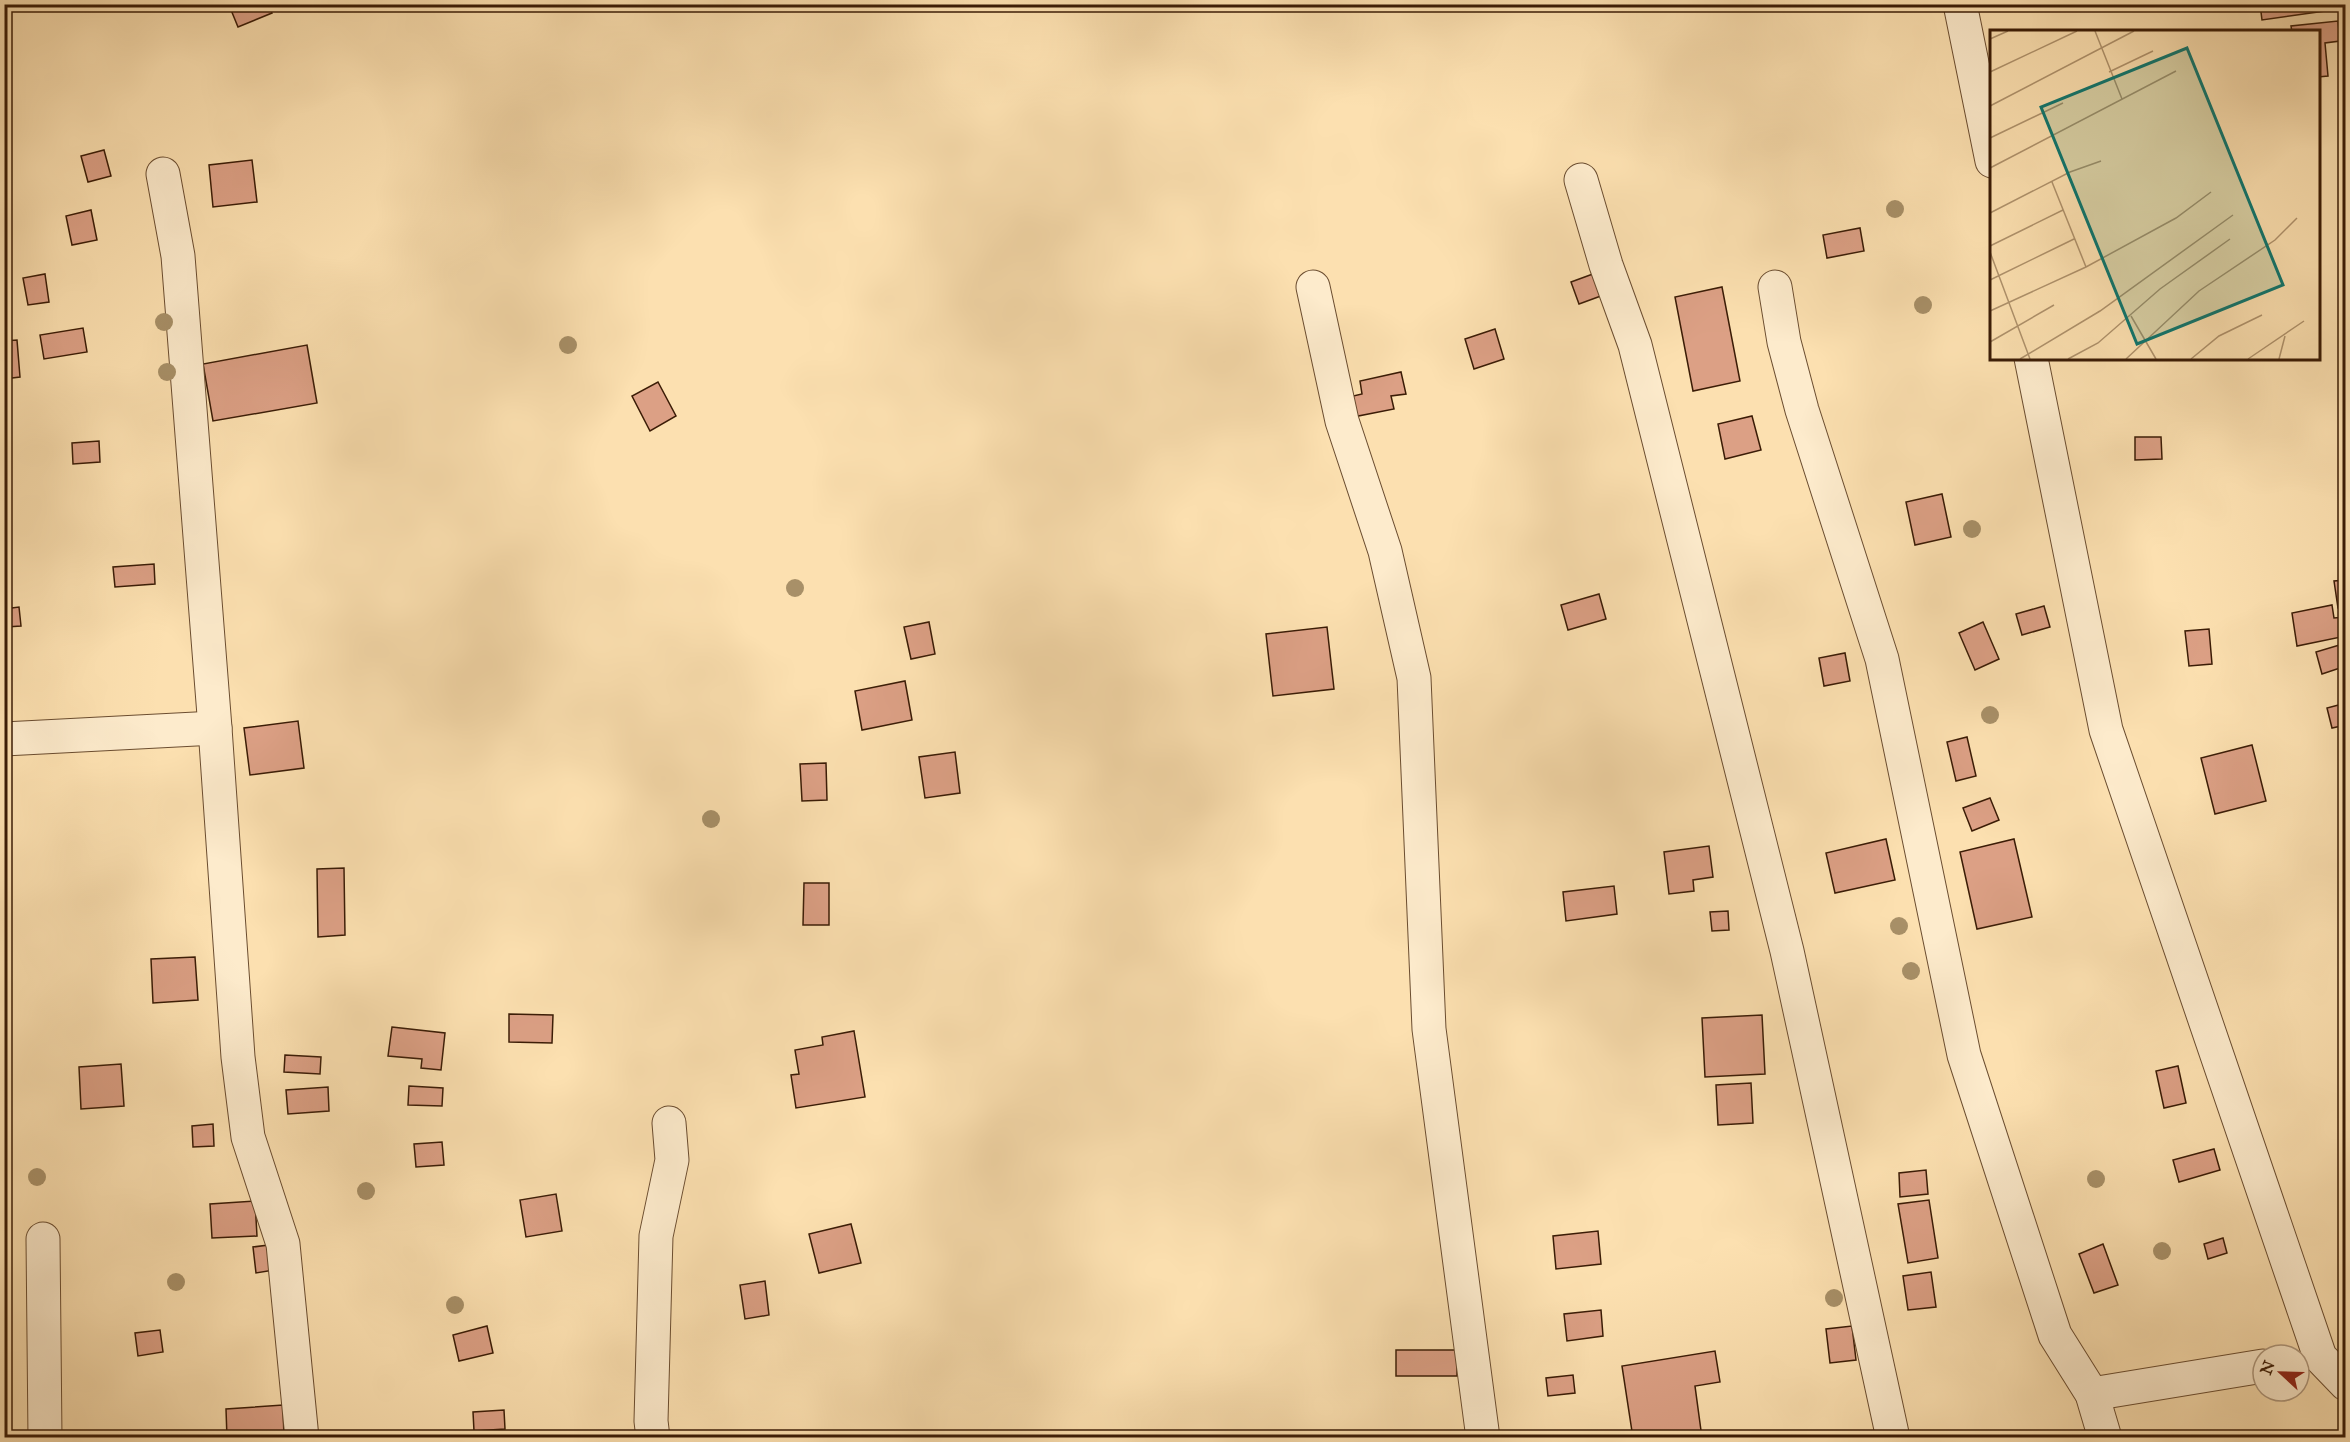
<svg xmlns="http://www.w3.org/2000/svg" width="2350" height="1442" viewBox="0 0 2350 1442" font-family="'IM FELL Great Primer',serif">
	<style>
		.building { fill: #dca085; stroke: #3b1c06; stroke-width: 1.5 }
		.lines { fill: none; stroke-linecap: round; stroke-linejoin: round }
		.street-casing { stroke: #6b4d30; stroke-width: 35 }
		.street { stroke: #fdebcc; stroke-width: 33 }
		.tree { fill: #a89068 }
		.inset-road { fill: none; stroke: #af926c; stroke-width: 1.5 }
		.view { fill: #0f766e; fill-opacity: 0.15; stroke: #0f766e; stroke-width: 3 }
		.inset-edge { fill: none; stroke: #3b1c06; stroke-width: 3 }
	</style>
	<rect width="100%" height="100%" fill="#fce0b0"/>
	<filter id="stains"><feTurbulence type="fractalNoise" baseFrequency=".00333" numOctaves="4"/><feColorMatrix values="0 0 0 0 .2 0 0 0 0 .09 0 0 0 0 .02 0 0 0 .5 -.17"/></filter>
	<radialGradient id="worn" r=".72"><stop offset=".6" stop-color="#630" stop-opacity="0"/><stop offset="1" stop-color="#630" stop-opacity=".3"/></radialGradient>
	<g class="building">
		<polygon points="268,4 272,13 238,27 229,5"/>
		<polygon points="2260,4 2346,4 2346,8 2262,20"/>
		<polygon points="2338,21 2340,41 2325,43 2328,76 2318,77 2318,32 2292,32 2291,26"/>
		<polygon points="104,150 111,176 88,182 81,156"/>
		<polygon points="252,160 257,202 213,207 209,165"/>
		<polygon points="91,210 97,240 72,245 66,216"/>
		<polygon points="1860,228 1864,251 1827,258 1823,235"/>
		<polygon points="1601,271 1609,293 1579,304 1571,282"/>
		<polygon points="45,274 49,302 28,305 23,278"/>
		<polygon points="1722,287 1740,381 1693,391 1675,297"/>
		<polygon points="83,328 87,352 44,359 40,335"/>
		<polygon points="1495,329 1504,359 1474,369 1465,339"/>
		<polygon points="17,340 20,377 4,379 4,341"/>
		<polygon points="307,345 317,403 213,421 203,364"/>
		<polygon points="1401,372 1406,394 1391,396 1394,409 1353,417 1349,397 1362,394 1360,381"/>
		<polygon points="658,382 676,416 650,431 632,396"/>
		<polygon points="1752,416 1761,450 1725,459 1718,424"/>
		<polygon points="2135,437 2161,437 2162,459 2135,460"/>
		<polygon points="99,441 100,462 73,464 72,443"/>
		<polygon points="1942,494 1951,537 1915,545 1906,502"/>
		<polygon points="154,564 155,584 115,587 113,567"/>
		<polygon points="2346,580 2346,607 2338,608 2334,581"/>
		<polygon points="1599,594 1606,619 1568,630 1561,605"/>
		<polygon points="2332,605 2334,618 2346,617 2346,636 2297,646 2292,613"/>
		<polygon points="2044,606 2050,627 2022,635 2016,614"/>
		<polygon points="19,607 21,626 6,627 4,609"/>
		<polygon points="929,622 935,654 911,659 904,627"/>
		<polygon points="1983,622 1999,659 1975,670 1959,633"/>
		<polygon points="1327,627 1334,689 1273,696 1266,634"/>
		<polygon points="2209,629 2212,664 2189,666 2185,631"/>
		<polygon points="2346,643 2346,666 2322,674 2316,652"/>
		<polygon points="1845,653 1850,681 1824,686 1819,658"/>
		<polygon points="905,681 912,720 862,730 855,691"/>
		<polygon points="2346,703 2346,725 2332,728 2327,708"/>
		<polygon points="298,721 304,768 250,775 244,728"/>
		<polygon points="1967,737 1976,776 1956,781 1947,742"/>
		<polygon points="2252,745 2266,801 2215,814 2201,758"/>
		<polygon points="955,752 960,793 925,798 919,757"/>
		<polygon points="826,763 827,800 802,801 800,764"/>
		<polygon points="1990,798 1999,820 1972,831 1963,808"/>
		<polygon points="1886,839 1895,880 1835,893 1826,853"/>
		<polygon points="2014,839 2032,917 1977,929 1960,852"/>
		<polygon points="1709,846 1713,877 1693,880 1694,891 1669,894 1664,852"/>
		<polygon points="344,868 345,935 318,937 317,869"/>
		<polygon points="804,883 829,883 829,925 803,925"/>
		<polygon points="1614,886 1617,914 1566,921 1563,892"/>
		<polygon points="1728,911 1729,930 1712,931 1710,912"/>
		<polygon points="195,957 198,1000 153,1003 151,959"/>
		<polygon points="509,1014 553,1015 552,1043 509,1042"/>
		<polygon points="1762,1015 1765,1074 1705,1077 1702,1018"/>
		<polygon points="392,1027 445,1033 441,1070 421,1068 422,1059 388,1056"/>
		<polygon points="854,1031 865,1097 796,1108 791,1075 799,1074 795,1050 823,1045 822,1037"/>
		<polygon points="285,1055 321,1057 320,1074 284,1072"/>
		<polygon points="121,1064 124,1106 81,1109 79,1067"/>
		<polygon points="2178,1066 2186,1103 2164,1108 2156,1071"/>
		<polygon points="1751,1083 1753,1123 1718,1125 1716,1085"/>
		<polygon points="409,1086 443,1088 442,1106 408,1105"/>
		<polygon points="328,1087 329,1111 288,1114 286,1090"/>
		<polygon points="213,1124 214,1146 193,1147 192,1126"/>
		<polygon points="442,1142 444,1165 416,1167 414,1144"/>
		<polygon points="2214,1149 2220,1170 2179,1182 2173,1160"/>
		<polygon points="1926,1170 1928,1194 1900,1197 1899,1173"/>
		<polygon points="556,1194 562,1231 526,1237 520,1200"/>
		<polygon points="1929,1200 1938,1258 1908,1263 1898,1204"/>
		<polygon points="255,1201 257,1236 212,1238 210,1204"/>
		<polygon points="851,1224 861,1263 819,1273 809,1234"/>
		<polygon points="1598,1231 1601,1264 1556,1269 1553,1236"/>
		<polygon points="2223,1238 2227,1253 2208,1259 2204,1244"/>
		<polygon points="276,1244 280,1269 256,1273 253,1247"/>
		<polygon points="2103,1244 2118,1285 2094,1293 2079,1254"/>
		<polygon points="1931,1272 1936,1307 1908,1310 1903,1276"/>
		<polygon points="765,1281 769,1315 745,1319 740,1285"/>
		<polygon points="1601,1310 1603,1336 1567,1341 1564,1314"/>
		<polygon points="487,1326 493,1353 459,1361 453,1335"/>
		<polygon points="1852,1326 1856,1360 1830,1363 1826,1329"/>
		<polygon points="160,1330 163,1352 138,1356 135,1333"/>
		<rect x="1396" y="1350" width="61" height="26"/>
		<polygon points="1715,1351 1720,1382 1695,1386 1702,1438 1633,1438 1622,1366"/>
		<polygon points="1573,1375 1575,1393 1548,1396 1546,1378"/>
		<polygon points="283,1405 284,1438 227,1438 226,1409"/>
		<polygon points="504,1410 505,1429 474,1431 473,1412"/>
	</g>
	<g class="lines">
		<defs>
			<g id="street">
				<polyline points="1960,4 1992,161"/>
				<polyline points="163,174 178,256 215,728 238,1057 248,1137 283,1244 302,1438"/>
				<polyline points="1581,180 1606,265 1635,345 1787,951 1893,1438"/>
				<polyline points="1313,287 1342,421 1385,551 1414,678 1429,1029 1483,1438"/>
				<polyline points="1775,287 1784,342 1802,410 1882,659 1964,1055 2055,1335 2092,1394 2105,1438"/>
				<polyline points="2031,358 2106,730 2320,1357 2346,1384"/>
				<polyline points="4,739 215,728"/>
				<polyline points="43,1239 45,1438"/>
				<polyline points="2092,1394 2263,1366"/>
				<polyline points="653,1438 651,1421 656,1236 672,1160 669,1123"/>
			</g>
		</defs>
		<use href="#street" class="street-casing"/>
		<use href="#street" class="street"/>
	</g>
	<g class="tree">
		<circle cx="1895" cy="209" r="9"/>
		<circle cx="1923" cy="305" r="9"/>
		<circle cx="164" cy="322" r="9"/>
		<circle cx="568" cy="345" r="9"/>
		<circle cx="167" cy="372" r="9"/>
		<circle cx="1972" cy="529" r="9"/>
		<circle cx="795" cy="588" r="9"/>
		<circle cx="1990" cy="715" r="9"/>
		<circle cx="711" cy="819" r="9"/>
		<circle cx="1899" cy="926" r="9"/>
		<circle cx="1911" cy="971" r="9"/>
		<circle cx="37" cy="1177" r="9"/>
		<circle cx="2096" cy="1179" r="9"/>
		<circle cx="366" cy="1191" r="9"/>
		<circle cx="2162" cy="1251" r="9"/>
		<circle cx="176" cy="1282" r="9"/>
		<circle cx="1834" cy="1298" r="9"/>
		<circle cx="455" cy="1305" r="9"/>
	</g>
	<g transform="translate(1990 30)">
		<rect width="330" height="330" fill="#fce0b0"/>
		<path class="inset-road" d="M105,1L132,69M0,9L18,1M0,42L87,1M119,42L163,21M0,76L144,1M0,108L73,73M0,138L186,41M62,152L96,237M0,183L80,142L111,131M0,216L73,180M0,222L40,329M0,250L84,209M0,281L96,237L186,188L221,162M141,286L166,329M0,312L64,275M30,329L110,281L243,185M78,329L108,313L170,259L240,209M136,329L209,261L285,210L307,188M201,329L229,306L272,285M258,329L314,291M289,329L295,306"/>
		<path class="view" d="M197,18L293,255L147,314L51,77Z"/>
		<rect width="330" height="330" class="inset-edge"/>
	</g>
	<rect width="2350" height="1442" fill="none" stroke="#fce0b0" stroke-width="24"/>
	<rect x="6" y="6" width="2338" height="1430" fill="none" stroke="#3b1c06" stroke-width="3"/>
	<rect x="12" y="12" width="2326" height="1418" fill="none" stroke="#3b1c06" stroke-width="1.5"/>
	<g transform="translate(2281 1373) rotate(292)"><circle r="28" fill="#fdebcc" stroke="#af987d" stroke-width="1.5"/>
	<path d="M0-4.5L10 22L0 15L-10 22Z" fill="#8f2418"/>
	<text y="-9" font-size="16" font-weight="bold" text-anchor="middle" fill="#3b1c06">N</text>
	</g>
	<rect width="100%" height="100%" filter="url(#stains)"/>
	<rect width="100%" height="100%" fill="url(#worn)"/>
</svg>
